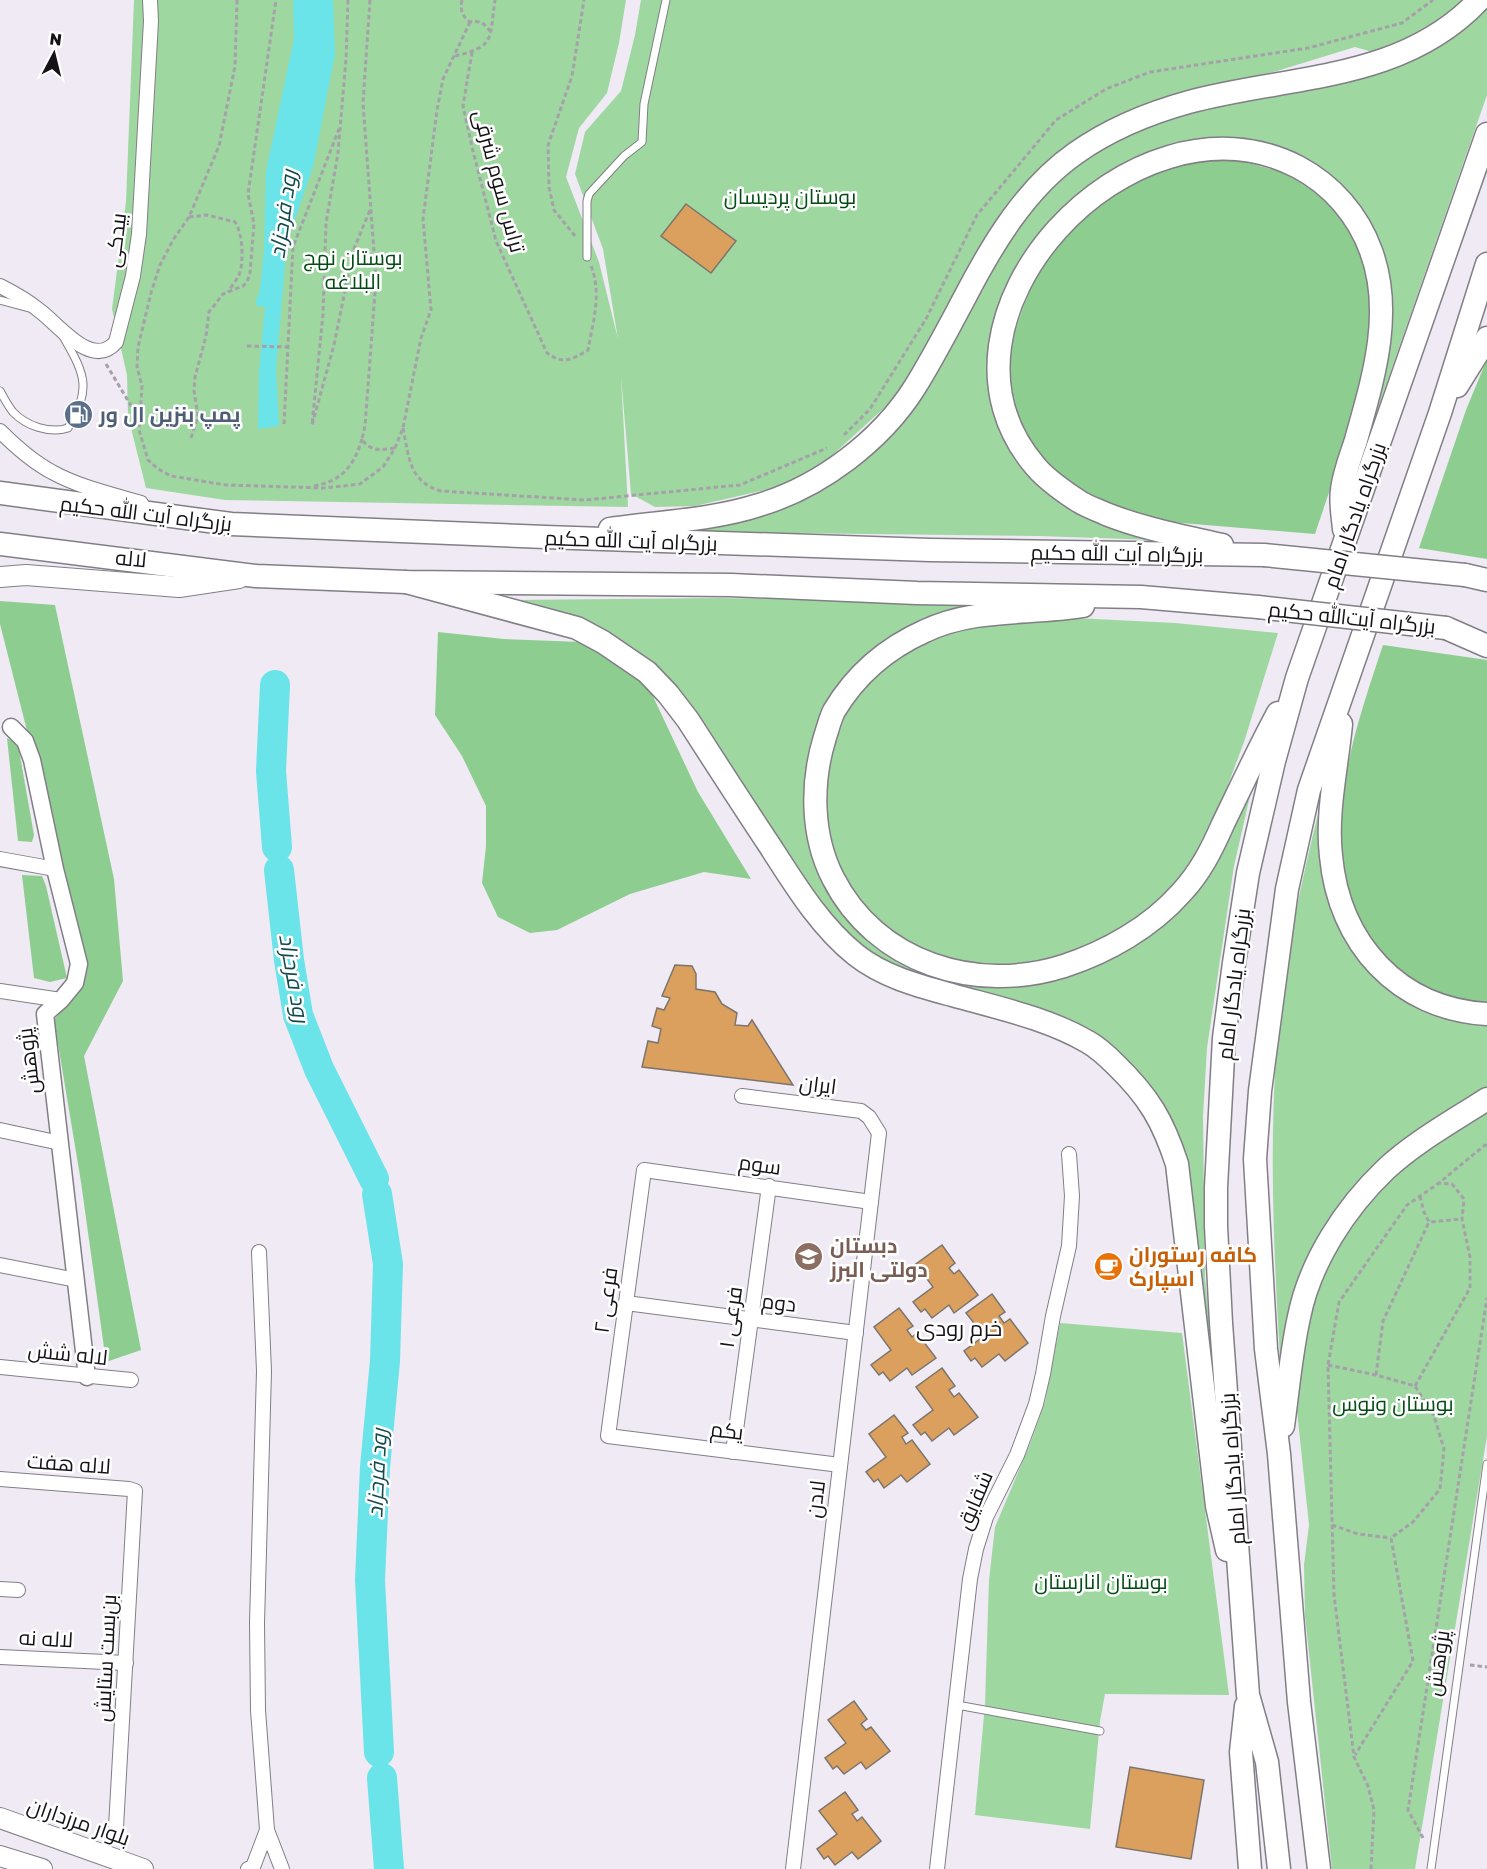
<svg xmlns="http://www.w3.org/2000/svg" width="1487" height="1869" viewBox="0 0 1487 1869" font-family="'Golos Text',Cairo,sans-serif">
	<style>
		.green { fill: #9fd7a1 }
		.forest { fill: #8dce90 }
		.water { fill: #6ae4e9 }
		.lines { fill: none; stroke-linecap: round; stroke-linejoin: round }
		.river { stroke: #6ae4e9; stroke-width: 30 }
		.building { fill: #db9f5e; stroke: #7c756e; stroke-width: 1.5 }
		.service-casing { stroke: #827e86; stroke-width: 9 }
		.minor-casing { stroke: #827e86; stroke-width: 16 }
		.tertiary-casing { stroke: #827e86; stroke-width: 19 }
		.secondary-casing { stroke: #827e86; stroke-width: 22 }
		.trunk-casing { stroke: #827e86; stroke-width: 25 }
		.path { stroke: #a5a1a9; stroke-width: 3; stroke-dasharray: 4.5 3; stroke-linecap: butt }
		.service { stroke: #fff; stroke-width: 7 }
		.minor { stroke: #fff; stroke-width: 14 }
		.tertiary { stroke: #fff; stroke-width: 16 }
		.secondary { stroke: #fff; stroke-width: 20 }
		.trunk { stroke: #fff; stroke-width: 22 }
		.trunk-bridge-casing { stroke: #827e86; stroke-width: 25; stroke-linecap: butt }
		.trunk-bridge { stroke: #fff; stroke-width: 22 }
		.labels { text-anchor: middle; dominant-baseline: central; stroke-width: 5; stroke-linejoin: round; paint-order: stroke }
		.street-label { font-size: 21px; fill: #151317; stroke: #fff }
		.park-label { font-size: 21px; fill: #024c13; stroke: #fff }
		.service-label { font-size: 21px; font-weight: bold; fill: #4e5e75; stroke: #fff; text-anchor: start }
		.education-label { font-size: 21px; font-weight: bold; fill: #785e54; stroke: #fff; text-anchor: start }
		.food-label { font-size: 21px; font-weight: bold; fill: #c56008; stroke: #fff; text-anchor: start }
		.water-label { font-size: 22px; font-style: italic; fill: #134a4d; stroke: #fff }
		.neighbourhood-label { font-size: 22px; fill: #151317; stroke: #fff }
	</style>
	<rect width="100%" height="100%" fill="#efeaf4"/>
	<g class="green">
		<path d="M134,0H626L619,43L607,93L579,128L566,177L599,262L618,339L603,249L575,174L585,132L621,91L635,35L641,0H1487V95L1348,494L1316,168C1266,139 1236,135 1180,146L1002,426L1020,461L1036,482L1185,541L1039,536L685,532L837,480L1004,247L1050,187L1099,147L1158,119L1404,61L1355,47L1277,71L1157,100L1112,121L1080,139L895,398L826,461L782,486L695,506L655,507L631,494L621,376L628,507L225,500L146,488L128,416L127,375L112,309L126,202Z"/>
		<polygon points="720,598 986,602 947,613 822,719 826,882 958,982 1146,935 1255,774 1234,866 1207,1048 1203,1116 1205,1278 1221,1448 1190,1208 1133,1068 917,977 860,948 822,908 683,701 512,600"/>
		<polygon points="1075,618 1175,623 1278,633 1244,742 1207,841 1182,877 1156,905 1106,940 1045,962 1008,967 961,963 917,949 877,923 841,879 827,834 824,793 835,733 851,703 869,679 910,648 978,623"/>
		<path d="M1328,774L1319,840L1320,861L1322,876L1333,916L1343,935L1357,956L1487,1024V1091L1340,1207L1282,1392C1275,1275 1268,1159 1277,1042C1284,951 1306,862 1328,774Z"/>
		<polygon points="1487,1109 1487,1436 1415,1869 1332,1869 1305,1616 1304,1565 1309,1525 1297,1411 1297,1382 1301,1337 1329,1255 1384,1181"/>
		<polygon points="1060,1323 1182,1333 1229,1695 1105,1694 1100,1721 1090,1829 975,1815 985,1704 989,1580 995,1527 1030,1444 1045,1402"/>
	</g>
	<g class="forest">
		<path d="M1230,159C1250,164 1273,168 1292,176C1310,183 1325,199 1337,213C1352,230 1366,255 1370,277C1383,353 1339,461 1315,534L1157,521L1108,506L1064,481L1036,451L1017,413L1011,389L1009,351L1032,283L1050,253L1075,225L1112,195L1166,169L1201,160Z"/>
		<polygon points="1487,359 1487,559 1419,548 1466,410"/>
		<polygon points="0,601 55,605 114,879 123,981 84,1056 141,1350 106,1362 81,1182 54,1020 81,987 86,964 0,624"/>
		<polygon points="438,632 504,639 582,642 618,663 650,690 698,792 751,879 704,872 630,894 557,930 530,933 498,917 482,883 486,846 486,806 462,756 435,715"/>
		<path d="M1383,645L1487,660V1004C1474,1002 1459,1001 1446,997C1422,989 1399,973 1382,954C1376,948 1368,941 1364,933C1313,847 1354,732 1383,645Z"/>
		<polygon points="7,738 18,744 34,835 32,842 18,841"/>
		<polygon points="22,875 42,876 46,886 67,978 50,982 34,978"/>
	</g>
	<polygon class="water" points="293,0 333,0 335,54 313,167 287,242 276,368 279,426 258,429 259,371 265,307 255,305 260,289 264,250 266,171 294,39"/>
	<g class="lines">
		<g class="river">
			<polyline points="275,685 271,771 277,847"/>
			<polyline points="279,870 289,960 298,1015 319,1069 374,1179"/>
			<polyline points="377,1194 388,1264 385,1361 375,1467 370,1580 379,1752"/>
			<polyline points="382,1778 389,1869"/>
		</g>
	</g>
	<g class="building">
		<polygon points="686,204 736,241 711,273 661,236"/>
		<polygon points="675,965 692,966 696,974 696,989 715,992 722,1004 737,1013 735,1025 748,1026 752,1020 793,1085 642,1067 648,1041 658,1043 661,1029 652,1026 657,1008 664,1010 670,998 662,996"/>
		<polygon points="942,1245 955,1263 949,1268 954,1274 959,1270 978,1295 954,1313 949,1305 932,1318 925,1309 921,1312 913,1302 933,1287 916,1264"/>
		<polygon points="992,1294 1005,1312 999,1316 1004,1323 1010,1319 1028,1343 1005,1361 999,1354 982,1367 975,1358 971,1361 964,1351 984,1336 966,1313"/>
		<polygon points="899,1308 913,1326 907,1330 912,1337 917,1333 936,1358 912,1375 907,1368 890,1381 883,1372 879,1375 871,1365 891,1350 874,1327"/>
		<polygon points="942,1368 955,1386 949,1390 954,1397 959,1393 978,1417 954,1435 949,1428 932,1441 925,1432 921,1435 913,1425 933,1410 916,1387"/>
		<polygon points="894,1415 908,1433 902,1437 906,1444 912,1440 930,1464 907,1482 901,1475 884,1488 878,1479 874,1482 866,1472 886,1457 869,1434"/>
		<polygon points="854,1701 867,1719 861,1724 866,1730 871,1727 890,1751 866,1769 861,1762 844,1774 837,1766 833,1769 825,1758 846,1743 828,1720"/>
		<polygon points="1130,1767 1204,1780 1191,1859 1116,1847"/>
		<polygon points="845,1792 858,1810 852,1814 857,1821 862,1817 881,1841 858,1859 852,1852 835,1865 828,1856 824,1859 817,1849 837,1834 819,1811"/>
	</g>
	<g class="lines">
		<defs>
			<g id="service">
				<polyline points="587,257 587,201 589,194 624,156 642,142 644,104 666,0"/>
				<polyline points="0,300 29,308"/>
				<path d="M0,391C4,398 8,406 13,412C26,426 50,434 68,428C91,389 86,376 64,338"/>
				<polyline points="957,1705 1100,1731"/>
				<polyline points="1431,1869 1487,1464"/>
			</g>
			<g id="minor">
				<path d="M0,286C14,293 28,301 40,311C59,325 92,370 116,342L133,276L139,234L151,21L150,0"/>
				<path d="M0,431C15,446 33,462 52,472C79,487 111,494 141,503"/>
				<polyline points="0,859 55,869"/>
				<polyline points="0,991 61,1000"/>
				<polyline points="742,1096 861,1111 869,1117 879,1133 793,1869"/>
				<polyline points="0,1130 60,1143"/>
				<polyline points="259,1252 264,1371 257,1623 258,1710 267,1830 282,1869"/>
				<polyline points="0,1265 76,1280"/>
				<polyline points="626,1303 856,1333"/>
				<polyline points="0,1367 131,1380"/>
				<polyline points="733,1452 769,1186"/>
				<polyline points="840,1465 608,1436 644,1170 871,1202"/>
				<polyline points="0,1479 129,1489 135,1491 116,1827"/>
				<polyline points="0,1589 18,1590"/>
				<polyline points="0,1657 126,1663"/>
				<polyline points="248,1869 253,1867 267,1830"/>
				<polyline points="937,1869 970,1579 976,1549 986,1517 1017,1455 1036,1404 1043,1374 1053,1316 1069,1246 1072,1196 1069,1154"/>
			</g>
			<polyline id="tertiary" points="11,727 25,741 32,760 55,869 79,964 75,983 61,1000 45,1014 87,1377"/>
			<g id="secondary">
				<polyline points="0,577 26,575 179,587 239,578"/>
				<polyline points="0,1818 143,1869"/>
				<polyline points="0,1856 42,1869"/>
			</g>
			<g id="trunk">
				<polyline points="1457,386 1487,338"/>
				<polyline points="0,493 231,524 545,537 930,550 1264,555"/>
				<path d="M610,529C658,522 713,520 759,505C820,487 881,441 915,387C933,358 949,327 965,297C993,243 1026,188 1076,153C1110,129 1149,113 1189,102C1289,75 1402,82 1479,0"/>
				<polyline points="0,544 256,576 406,582 731,585 917,593 1141,597 1258,607"/>
				<path d="M1222,545C1183,536 1144,529 1106,514C1098,510 1088,507 1080,502C1067,494 1046,479 1036,467C909,320 1132,81 1298,167C1332,185 1358,215 1371,251C1394,313 1373,379 1356,440C1351,456 1344,473 1342,490C1340,502 1343,517 1344,529"/>
				<polyline points="1465,575 1487,580"/>
				<path d="M406,582L577,628L603,642L647,672L668,694L688,720C715,762 742,804 770,846C795,885 820,926 856,955C884,977 919,986 952,995C998,1008 1047,1018 1088,1042C1099,1048 1108,1057 1116,1065C1149,1097 1163,1121 1177,1164L1217,1506L1227,1550"/>
				<path d="M1083,606C1030,615 975,607 925,631C887,648 856,674 834,711C830,719 828,728 825,737C811,782 811,835 833,878C876,963 976,994 1064,966C1107,952 1151,927 1181,893C1200,873 1212,849 1223,824C1241,787 1258,750 1278,713"/>
				<polyline points="1446,628 1487,646"/>
				<path d="M1341,724C1337,767 1326,813 1331,856C1339,943 1398,1009 1487,1014"/>
				<path d="M1283,1426C1288,1390 1291,1353 1299,1317C1310,1262 1345,1208 1386,1169C1415,1142 1453,1121 1487,1099"/>
				<polyline points="1246,1706 1241,1752 1250,1869"/>
				<polyline points="1279,1869 1267,1762 1248,1695 1221,1323 1216,1226 1216,1187 1224,1038 1234,963 1248,873 1274,761 1297,678 1487,134"/>
				<polyline points="1319,1869 1299,1702 1279,1454 1266,1349 1255,1159 1260,1091 1287,889 1309,790 1440,413 1487,264"/>
			</g>
		</defs>
		<use href="#service" class="service-casing"/>
		<use href="#minor" class="minor-casing"/>
		<use href="#tertiary" class="tertiary-casing"/>
		<use href="#secondary" class="secondary-casing"/>
		<use href="#trunk" class="trunk-casing"/>
		<g class="path">
			<polyline points="237,0 235,66 219,146 189,217 173,240 160,265 151,293 138,347 137,367 142,386 139,430 148,460 158,469 171,476 226,485 325,488 360,484 383,467 395,448 403,428 421,338 431,310 423,219 437,110 443,79 470,22"/>
			<polyline points="348,0 346,59 338,153 326,223 323,314 312,425 334,345 353,251 370,210"/>
			<path d="M370,0L363,103L376,279L365,426L362,439C370,452 381,450 395,448"/>
			<path d="M462,0C460,10 462,16 470,22C480,20 484,23 490,31"/>
			<path d="M472,52L463,106L472,147L496,241L547,353C564,365 571,360 588,350C593,322 602,293 591,266"/>
			<path d="M455,56C497,46 489,38 495,0"/>
			<path d="M189,217L207,215L235,222C243,234 244,262 239,275C236,281 231,287 228,292"/>
			<polyline points="575,236 554,210 549,187 548,145 572,76 584,0"/>
			<polyline points="247,346 288,347"/>
			<polyline points="106,364 133,409 139,415"/>
			<polyline points="284,424 293,247 339,129"/>
			<path d="M403,428C409,457 409,482 441,491L585,500L740,485L827,448"/>
			<polyline points="844,435 870,409 926,319 977,215 1056,120 1106,89 1150,72 1308,48 1402,23 1433,0"/>
			<polyline points="191,438 198,416 194,391 195,377 206,336 209,312 223,294 243,286 247,282 250,273 254,224 248,194 276,0"/>
			<path d="M314,486C342,481 354,466 362,439"/>
			<polyline points="1420,1196 1424,1212 1429,1222 1462,1219"/>
			<polyline points="1328,1365 1376,1375 1415,1386 1434,1416 1444,1449 1440,1489 1413,1522 1391,1538 1413,1661 1355,1755"/>
			<polyline points="1376,1375 1383,1321 1429,1222"/>
			<polyline points="1415,1386 1470,1288 1470,1257 1462,1219 1464,1199 1452,1184 1439,1183"/>
			<polyline points="1332,1525 1358,1534 1391,1538"/>
			<polyline points="1470,1665 1487,1667"/>
			<polyline points="1423,1838 1408,1810 1487,1298"/>
			<polyline points="1371,1869 1374,1810 1368,1786 1354,1757 1334,1595 1328,1365 1339,1302 1407,1205 1439,1183 1485,1145 1487,1146"/>
		</g>
		<use href="#service" class="service"/>
		<use href="#minor" class="minor"/>
		<use href="#tertiary" class="tertiary"/>
		<use href="#secondary" class="secondary"/>
		<use href="#trunk" class="trunk"/>
		<defs>
			<g id="trunk-bridge">
				<polyline points="1264,555 1465,575"/>
				<polyline points="1258,607 1446,628"/>
			</g>
		</defs>
		<use href="#trunk-bridge" class="trunk-bridge-casing"/>
		<use href="#trunk-bridge" class="trunk-bridge"/>
	</g>
	<defs>
		<symbol id="fuel-disc" viewBox="-11 -11 22 22"><circle r="9.5" fill="#5c6f8a" stroke="#fff"/><path d="M-5.5-6h7V0h2V4h1.3V-2.5L3-4.5l.8-.8L6-3V5H2.5V1h-1V6h-7ZM-4.2-4.7v3.2H.2V-4.7Z" fill="#fff"/></symbol>
		<symbol id="school-disc" viewBox="-11 -11 22 22"><circle r="9.5" fill="#8d6e63" stroke="#fff"/><path d="M0-5L7-2L0 1L-7-2ZM-4 1L0 2.5L4 1V4Q0 6-4 4Z" fill="#fff"/></symbol>
		<symbol id="cafe-disc" viewBox="-11 -11 22 22"><circle r="9.5" fill="#e8710a" stroke="#fff"/><path d="M-5.5-4.5H6V0H3Q3 3.5 0 3.5H-2.5Q-5.5 3.5-5.5 0ZM3-3.2v2h1.7v-2ZM-6 4.5H4V6H-6Z" fill="#fff"/></symbol>
	</defs>
	<g fill-rule="evenodd">
		<use href="#fuel-disc" x="62" y="398" width="33" height="33"/>
		<use href="#school-disc" x="792" y="1240" width="33" height="33"/>
		<use href="#cafe-disc" x="1092" y="1250" width="33" height="33"/>
	</g>
	<g class="labels">
		<g class="street-label">
			<text transform="translate(500 181) rotate(75)">تراس سوم شرقی</text>
			<text transform="translate(115 240) rotate(-83)">بیدکی</text>
			<text transform="translate(146 513) rotate(7)">بزرگراه آیت الله حکیم</text>
			<text transform="translate(1354 515) rotate(-71)">بزرگراه یادگار امام</text>
			<text transform="translate(631 540) rotate(2)">بزرگراه آیت الله حکیم</text>
			<text transform="translate(1117 553) rotate(1)">بزرگراه آیت الله حکیم</text>
			<text transform="translate(131 558) rotate(5)">لاله</text>
			<text transform="translate(1352 617) rotate(6)">بزرگراه آیت‌الله حکیم</text>
			<text transform="translate(1233 984) rotate(-83)">بزرگراه یادگار امام</text>
			<text transform="translate(28 1061) rotate(-97)">پژوهش</text>
			<text transform="translate(818 1084) rotate(7)">ایران</text>
			<text transform="translate(760 1164) rotate(8)">سوم</text>
			<text transform="translate(605 1300) rotate(-82)">فرعی ۲</text>
			<text transform="translate(779 1302) rotate(7)">دوم</text>
			<text transform="translate(730 1317) rotate(-82)">فرعی ۱</text>
			<text transform="translate(68 1353) rotate(6)">لاله شش</text>
			<text transform="translate(727 1430) rotate(7)">یکم</text>
			<text transform="translate(69 1463) rotate(4)">لاله هفت</text>
			<text transform="translate(1232 1469) rotate(-94)">بزرگراه یادگار امام</text>
			<text transform="translate(815 1499) rotate(-83)">لادن</text>
			<text transform="translate(974 1500) rotate(-67)">شقایق</text>
			<text transform="translate(46 1638) rotate(3)">لاله نه</text>
			<text transform="translate(105 1658) rotate(-87)">بن‌بست ستایش</text>
			<text transform="translate(1437 1663) rotate(-82)">پژوهش</text>
			<text transform="translate(79 1821) rotate(19)">بلوار مرزداران</text>
		</g>
		<g class="park-label">
			<text x="790" y="196">بوستان پردیسان</text>
			<text x="353" y="257">بوستان نهج<tspan x="353" dy="24">البلاغه</tspan></text>
			<text x="1393" y="1403">بوستان ونوس</text>
			<text x="1101" y="1581">بوستان انارستان</text>
		</g>
		<g class="service-label">
			<text x="99" y="414">پمپ بنزین ال ور</text>
		</g>
		<g class="education-label">
			<text x="830" y="1245">دبستان<tspan x="830" dy="24">دولتی البرز</tspan></text>
		</g>
		<g class="food-label">
			<text x="1129" y="1254">کافه رستوران<tspan x="1129" dy="24">اسپارک</tspan></text>
		</g>
		<g class="water-label">
			<text transform="translate(282 214) rotate(-82)">رود فرحزاد</text>
			<text transform="translate(295 978) rotate(80)">رود فرحزاد</text>
			<text transform="translate(376 1473) rotate(-87)">رود فرحزاد</text>
		</g>
		<g class="neighbourhood-label">
			<text x="959" y="1327">خرم رودی</text>
		</g>
	</g>
	<g transform="translate(54 54) rotate(7)" stroke="#ffffff" stroke-width="4.5" paint-order="stroke">
	<path d="M0-4.5L10 22L0 15L-10 22Z" fill="#151317"/>
	<text y="-9" font-size="16" font-weight="bold" text-anchor="middle" fill="#151317">N</text>
	</g>
</svg>
